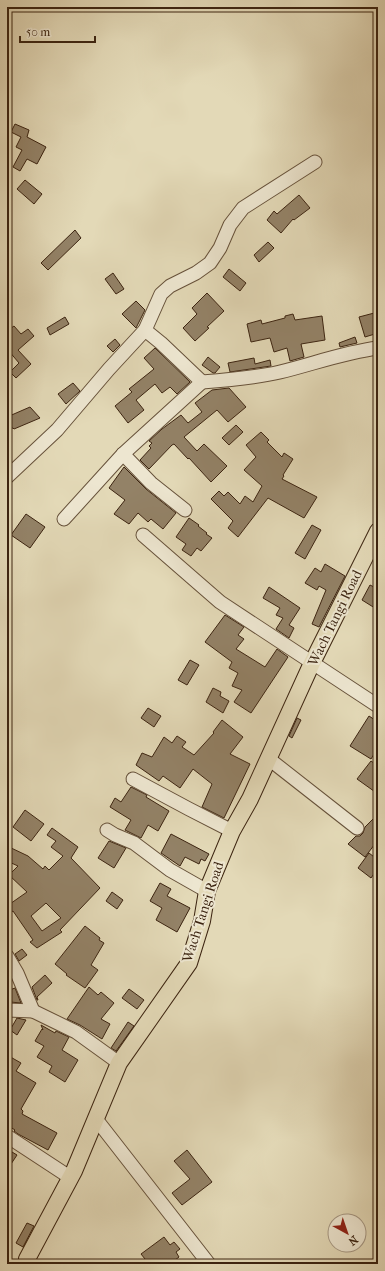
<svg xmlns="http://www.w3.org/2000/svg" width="385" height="1271" font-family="'IM FELL French Canon',serif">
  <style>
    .building { fill: #938267; stroke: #3c2411; fill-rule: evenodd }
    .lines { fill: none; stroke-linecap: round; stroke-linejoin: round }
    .minor-casing { stroke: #66513a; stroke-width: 15 }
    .major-casing { stroke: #3c2411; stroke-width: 18 }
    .minor { stroke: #ede6d0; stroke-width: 13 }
    .major { stroke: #e3d9b7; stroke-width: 16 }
    .labels { text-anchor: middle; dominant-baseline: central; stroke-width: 4; stroke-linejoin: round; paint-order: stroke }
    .street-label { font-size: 14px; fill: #3c2411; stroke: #ede6d0 }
  </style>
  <rect width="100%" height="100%" fill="#e3d9b7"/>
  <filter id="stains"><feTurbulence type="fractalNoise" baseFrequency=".005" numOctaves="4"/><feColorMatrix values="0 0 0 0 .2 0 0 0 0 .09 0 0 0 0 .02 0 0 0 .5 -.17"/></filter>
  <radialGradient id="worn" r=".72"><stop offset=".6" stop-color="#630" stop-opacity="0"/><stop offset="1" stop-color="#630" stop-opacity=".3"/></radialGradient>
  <!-- building -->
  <g class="building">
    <polygon points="15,124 29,130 27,137 46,147 37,164 27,159 20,171 13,167 22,150 16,147 21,137 11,132"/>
    <polygon points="25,180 42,194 34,204 17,189"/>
    <polygon points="299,195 310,208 294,220 293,219 281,233 267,220 274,211 277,214"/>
    <polygon points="75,230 81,238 48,270 41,263"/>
    <polygon points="268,242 274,248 259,262 254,255"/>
    <polygon points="229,269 246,283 240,291 223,277"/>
    <polygon points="113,273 124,289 116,294 105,279"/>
    <polygon points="207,293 224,311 207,327 209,328 195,341 183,328 197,314 192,308"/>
    <polygon points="136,301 145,310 136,328 122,314"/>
    <polygon points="378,312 378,333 365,337 359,317"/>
    <polygon points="293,314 295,320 322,316 325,340 301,344 304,357 290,361 287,348 274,352 270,338 251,342 247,324 261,320 262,324 285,318 285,316"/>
    <polygon points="65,317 69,324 50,335 47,328"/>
    <polygon points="14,326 21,334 28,329 34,336 18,350 31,364 16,378 10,372 19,363 8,350 11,348 7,343 7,331"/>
    <polygon points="355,337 357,343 340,347 339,343"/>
    <polygon points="115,339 120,345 113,352 107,346"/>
    <polygon points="155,348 190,382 177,394 170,387 162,393 155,384 136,400 144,410 128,423 115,406 132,392 129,389 154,369 144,358"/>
    <polygon points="208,357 220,367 215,373 213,373 202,365"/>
    <polygon points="254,358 255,364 270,360 271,366 230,372 228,363"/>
    <polygon points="73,383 80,391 66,404 58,394"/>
    <polygon points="229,388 246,407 228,422 217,410 184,437 197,451 204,444 227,466 211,482 189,458 188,459 174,444 172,445 149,469 140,460 151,448 149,446 152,443 149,441 162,429 181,415 188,423 202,412 195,403 212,390"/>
    <polygon points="30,407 40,418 14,429 13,428 7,429 7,417"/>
    <polygon points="236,425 243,432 229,445 222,438"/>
    <polygon points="261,432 269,440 267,442 282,457 284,453 293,459 283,475 284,476 282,479 317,497 304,518 268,498 238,537 228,528 233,521 211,499 219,491 224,496 228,492 240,504 245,496 253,502 262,486 244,470 256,457 246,445"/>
    <polygon points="124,467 146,489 176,513 163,529 151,519 148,522 138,513 129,524 114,514 125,500 109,488"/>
    <polygon points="26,514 45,527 30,548 11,535"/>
    <polygon points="189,518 199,525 198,526 207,533 206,534 212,538 201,551 197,548 191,556 182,550 186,544 176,537"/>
    <polygon points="312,525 321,530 305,559 295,553"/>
    <polygon points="325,564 345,576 319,627 312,624 326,590 319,586 317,590 305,583 315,568 321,572"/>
    <polygon points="370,585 378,589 378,610 362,600"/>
    <polygon points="269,587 300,608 289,625 294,628 289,638 276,629 283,618 276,615 280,608 263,598"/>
    <polygon points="225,615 244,627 238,635 244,639 236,649 265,667 277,649 288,657 251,713 234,702 242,690 232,686 238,673 229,668 232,662 205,642"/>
    <polygon points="190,660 199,665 187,685 178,680"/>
    <polygon points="213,688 221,692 220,696 229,701 223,713 206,702"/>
    <polygon points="148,708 161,716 154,727 141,718"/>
    <polygon points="369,716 378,722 378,748 371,759 350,746"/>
    <polygon points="297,718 301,720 292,738 289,736"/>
    <polygon points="222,720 243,737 230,754 250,764 224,818 202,807 212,784 193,769 180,788 163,776 159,781 136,765 142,753 152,757 164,737 172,743 177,736 186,742 182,747 194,755 214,733 213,732"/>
    <polygon points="371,761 378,766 378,794 357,779"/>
    <polygon points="131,787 147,795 146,797 169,811 158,831 148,825 141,838 125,830 131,820 110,807 115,798 121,802"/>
    <polygon points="25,810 44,824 31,841 13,827"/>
    <polygon points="378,814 378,840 365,857 348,844 356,836 360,836 363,833 365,827"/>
    <path d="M52 828 78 847 71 858 100 888 60 930 62 932 37 948 30 942 33 940 13 911 7 915V906L27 892 9 875 18 866 7 861V846L28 856 43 869 45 866 49 870 63 856 51 847 56 841 47 835ZM46 903 61 918 42 931 31 916Z"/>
    <polygon points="171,834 209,854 205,861 201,859 199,864 185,857 180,866 161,853"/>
    <polygon points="109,841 126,848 114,868 98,858"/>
    <polygon points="369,853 378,860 378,868 371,878 358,868"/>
    <polygon points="160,883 171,889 167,896 190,908 177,932 156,920 162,908 150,901"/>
    <polygon points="112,892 123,900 117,909 106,901"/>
    <polygon points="85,926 100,938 99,940 104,943 91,965 98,970 85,988 66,975 67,974 55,964"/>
    <polygon points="22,949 27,955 19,961 15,954"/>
    <polygon points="45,975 52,983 37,997 38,1000 37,1000 32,987"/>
    <polygon points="89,987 98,995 101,992 114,1003 101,1019 110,1024 102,1039 80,1025 67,1019"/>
    <polygon points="15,988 21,1003 10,1002 7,991"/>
    <polygon points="129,989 144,1000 137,1009 122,998"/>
    <polygon points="17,1018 26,1020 17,1035 10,1030"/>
    <polygon points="128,1022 134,1026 116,1051 111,1048"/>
    <polygon points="41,1025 55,1033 56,1031 69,1037 62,1050 78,1060 65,1082 49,1072 52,1066 37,1057 44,1046 35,1041 42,1029 43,1030"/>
    <polygon points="7,1055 21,1063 16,1071 36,1083 21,1109 23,1111 22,1114 57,1133 48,1150 18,1134 14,1131 15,1130 7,1125 7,1107 11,1100 7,1098 7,1093 10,1087 7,1086"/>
    <polygon points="7,1149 17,1155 7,1170"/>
    <polygon points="187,1150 212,1182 182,1205 172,1193 190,1179 174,1161"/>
    <polygon points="27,1223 34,1226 23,1247 16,1243"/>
    <polygon points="164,1237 170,1245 174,1242 180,1249 176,1252 179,1257 170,1264 149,1264 141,1254"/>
  </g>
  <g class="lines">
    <defs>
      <g id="minor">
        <polyline points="145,330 161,294 170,286 196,273 210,263 220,248 230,225 243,208 315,162"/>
        <polyline points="123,454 151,483 185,510"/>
        <path d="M7 477 57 430 109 369 145 330 161 343 202 382C228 380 254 378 280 372 313 364 345 352 378 348"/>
        <polyline points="64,519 123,454 202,382"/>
        <polyline points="143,535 220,602 378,706"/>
        <polyline points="269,759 357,828"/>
        <polyline points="133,779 189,809 232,831"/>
        <polyline points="107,830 115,835 134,843 170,870 207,891"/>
        <polyline points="7,956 17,973 33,1011"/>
        <polyline points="7,1010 33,1011 76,1032 119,1063"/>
        <polyline points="96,1119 209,1264"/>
        <polyline points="7,1136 71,1178"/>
      </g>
      <polyline id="major" points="29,1264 27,1259 74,1171 119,1063 189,963 202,921 207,891 232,831 250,799 312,663 378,531"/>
    </defs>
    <!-- minor casing -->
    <use href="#minor" class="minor-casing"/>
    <!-- major casing -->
    <use href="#major" class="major-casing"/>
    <!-- minor -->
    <use href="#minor" class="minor"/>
    <!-- major -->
    <use href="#major" class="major"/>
  </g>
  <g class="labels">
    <!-- street labels -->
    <g class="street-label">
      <text transform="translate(335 618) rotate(-64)">Wach Tangi Road</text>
      <text transform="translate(203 912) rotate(-72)">Wach Tangi Road</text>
    </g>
  </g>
  <!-- margin -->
  <rect width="385" height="1271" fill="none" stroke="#e3d9b7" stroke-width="24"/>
  <rect x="8" y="8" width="369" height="1255" fill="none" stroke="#3c2411" stroke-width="2"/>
  <rect x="12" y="12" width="361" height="1247" fill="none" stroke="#3c2411"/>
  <!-- north arrow -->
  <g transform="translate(347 1233) rotate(140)"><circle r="19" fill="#ede6d0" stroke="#a69884"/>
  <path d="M0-3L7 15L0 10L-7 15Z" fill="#8f2418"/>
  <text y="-6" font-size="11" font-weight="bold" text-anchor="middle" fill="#3c2411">N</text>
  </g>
  <!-- scale -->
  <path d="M20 36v6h75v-6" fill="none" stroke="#3c2411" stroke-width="2"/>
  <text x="26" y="36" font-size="12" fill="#3c2411" stroke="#ede6d0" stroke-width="3" paint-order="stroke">50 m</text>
  <rect width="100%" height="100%" filter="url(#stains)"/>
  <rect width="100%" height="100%" fill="url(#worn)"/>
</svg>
